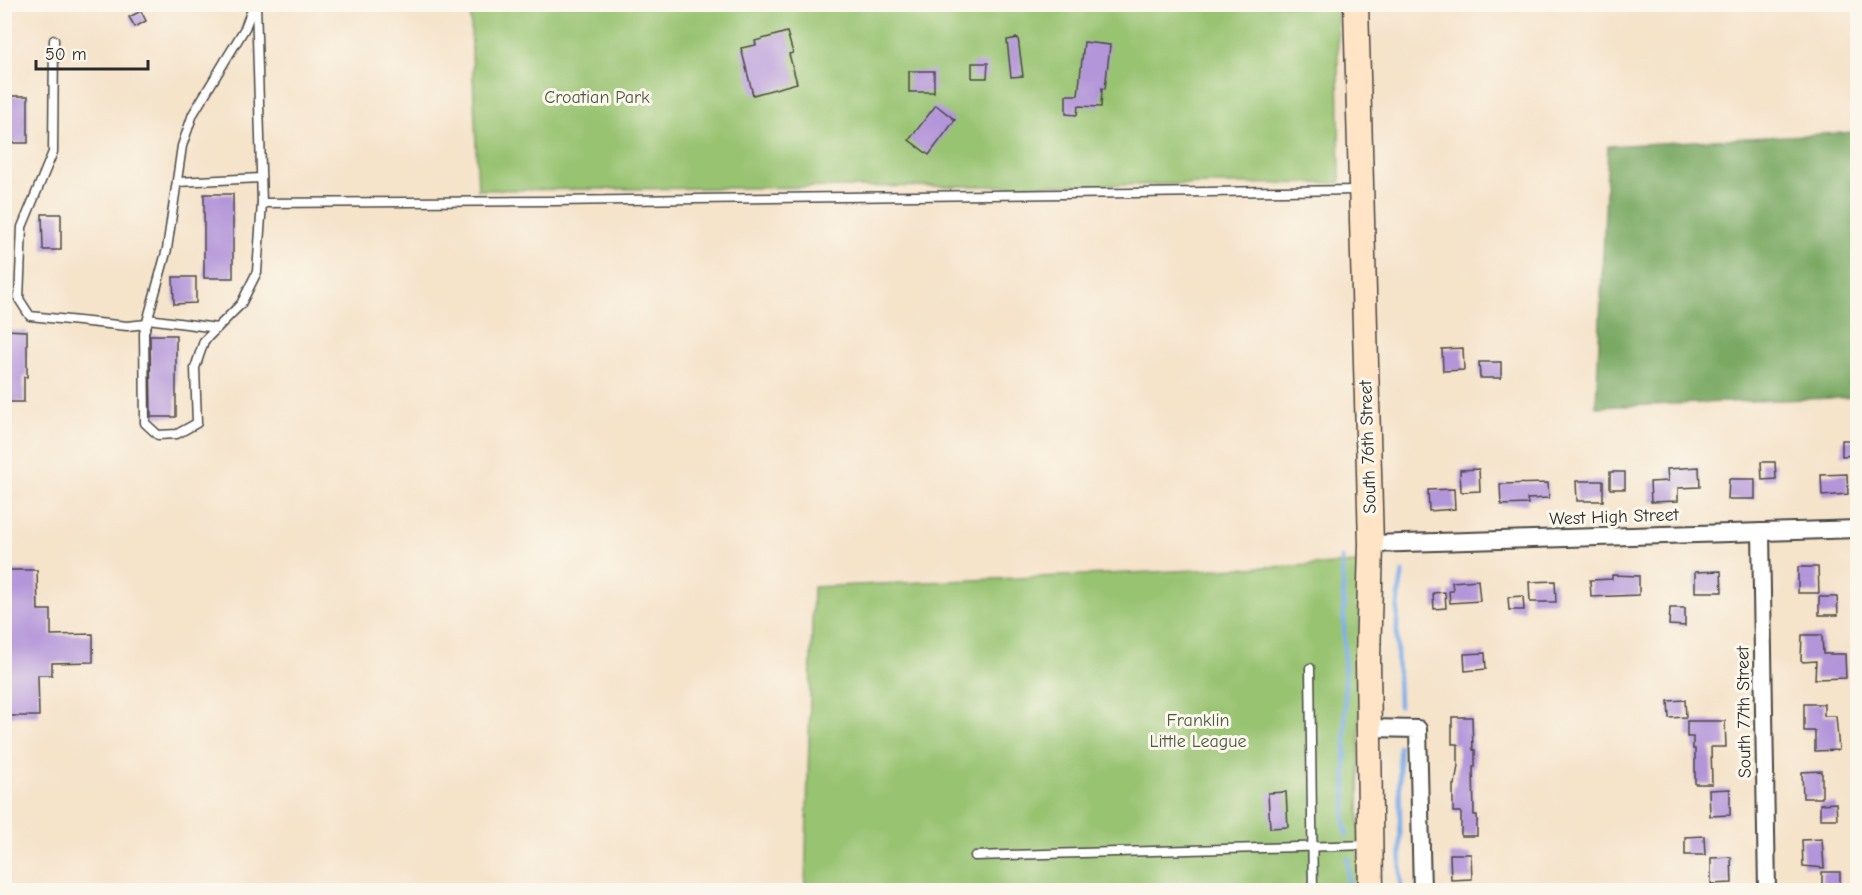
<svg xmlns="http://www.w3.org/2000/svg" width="1862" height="895" font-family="'Comic Neue',sans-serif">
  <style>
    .green { fill: #98c371; stroke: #62774e; stroke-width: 1.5 }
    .forest { fill: #7aa963; stroke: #526a47; stroke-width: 1.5 }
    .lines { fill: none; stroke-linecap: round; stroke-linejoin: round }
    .stream { stroke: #7eaee9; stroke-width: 4.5 }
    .building { fill: #b395d9 }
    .service-casing { stroke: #494743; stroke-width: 11 }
    .minor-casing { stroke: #494743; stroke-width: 20 }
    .secondary-casing { stroke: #494743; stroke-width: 27 }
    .service { stroke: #fff; stroke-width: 8 }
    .minor { stroke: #fff; stroke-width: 16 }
    .secondary { stroke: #ffe4c6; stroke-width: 24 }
    .labels { text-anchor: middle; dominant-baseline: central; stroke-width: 6; stroke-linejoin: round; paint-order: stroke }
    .park-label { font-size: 18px; fill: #4c5940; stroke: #fbf7ec }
    .street-label { font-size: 18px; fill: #2b2b2b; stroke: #fbf7ec }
  </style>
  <rect width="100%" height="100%" fill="#fbf7ec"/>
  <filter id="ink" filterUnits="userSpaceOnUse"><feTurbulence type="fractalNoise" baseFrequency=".0167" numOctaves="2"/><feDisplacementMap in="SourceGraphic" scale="12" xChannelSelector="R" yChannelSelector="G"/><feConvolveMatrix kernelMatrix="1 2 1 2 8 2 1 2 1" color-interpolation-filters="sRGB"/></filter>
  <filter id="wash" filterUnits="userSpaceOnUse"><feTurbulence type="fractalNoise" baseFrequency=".008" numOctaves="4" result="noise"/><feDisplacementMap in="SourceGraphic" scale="24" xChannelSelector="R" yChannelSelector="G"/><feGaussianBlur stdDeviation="1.35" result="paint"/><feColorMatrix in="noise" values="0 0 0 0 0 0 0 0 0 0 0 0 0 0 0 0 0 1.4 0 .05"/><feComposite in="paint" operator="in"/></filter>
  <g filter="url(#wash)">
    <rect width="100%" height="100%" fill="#f5e3ca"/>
    <!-- green -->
    <g class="green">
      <polygon points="470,5 1337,5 1340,183 478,190"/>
      <polygon points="1360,563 1359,890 805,890 813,587"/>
    </g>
    <!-- forest -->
    <polygon class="forest" points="1857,132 1857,397 1596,407 1608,146"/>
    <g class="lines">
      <!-- stream -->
      <g class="stream">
        <polyline points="1342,558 1344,614 1346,801 1344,819 1347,835"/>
        <path d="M1399 706C1398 661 1393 615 1403 572"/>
        <polyline points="1399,746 1401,890"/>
        <polyline points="1348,858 1348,890"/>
      </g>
    </g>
    <g id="blocks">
      <!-- building -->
      <g class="building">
        <polygon points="141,11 146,21 135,27 129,17"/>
        <polygon points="787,32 793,53 789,54 797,83 753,95 741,48 756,45 755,41"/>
        <polygon points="1018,38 1023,76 1011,77 1007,40"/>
        <polygon points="1084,42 1110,45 1105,89 1102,88 1101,107 1078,106 1077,115 1066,114 1066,95 1078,95"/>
        <polygon points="972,63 988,63 987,78 972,78"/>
        <rect x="909" y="71" width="25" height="21"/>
        <rect x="4" y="96" width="24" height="47"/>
        <polygon points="936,105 955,120 929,155 909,140"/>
        <rect x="204" y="194" width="29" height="84"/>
        <polygon points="42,214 61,214 61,250 43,250"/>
        <polygon points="173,277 196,277 196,303 174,304"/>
        <polygon points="4,330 27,331 27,377 24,377 24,402 4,402"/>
        <polygon points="150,335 176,335 176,417 151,417"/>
        <polygon points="1463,348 1464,370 1443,371 1442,349"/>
        <polygon points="1479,362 1501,362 1501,378 1480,378"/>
        <polygon points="1842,440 1857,440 1857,455 1842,456"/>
        <polygon points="1761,462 1775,462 1776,479 1762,480"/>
        <polygon points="1699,467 1700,487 1678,488 1678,501 1651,502 1650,482 1668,481 1667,469"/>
        <polygon points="1479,469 1480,491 1461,492 1460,470"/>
        <rect x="1610" y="472" width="15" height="17"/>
        <polygon points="1847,474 1848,494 1822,496 1821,475"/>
        <polygon points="1729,479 1755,479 1755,499 1728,499"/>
        <polygon points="1576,481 1603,481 1603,501 1577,501"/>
        <polygon points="1548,483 1549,498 1527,499 1528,504 1501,505 1500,484"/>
        <polygon points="1454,489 1455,509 1429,511 1428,490"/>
        <polygon points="1798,567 1818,567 1819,593 1798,593"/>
        <polygon points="4,570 37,570 38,610 51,610 51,635 93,634 93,662 52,663 52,675 38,675 39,716 4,716"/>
        <polygon points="1721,571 1722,592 1695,592 1695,572"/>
        <polygon points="1612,575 1639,576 1639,595 1591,597 1590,580 1612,579"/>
        <polygon points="1478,580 1480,601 1450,603 1449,591 1453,591 1452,582"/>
        <polygon points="1555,581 1556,602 1530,602 1529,582"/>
        <polygon points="1445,592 1446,608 1434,609 1433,593"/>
        <polygon points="1523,596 1524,610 1509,610 1508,597"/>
        <polygon points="1819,597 1837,597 1838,615 1819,615"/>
        <polygon points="1670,608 1685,608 1685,626 1669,625"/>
        <polygon points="1802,635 1822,635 1823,654 1845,654 1846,678 1815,679 1816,661 1803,662 1801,660"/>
        <polygon points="1485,653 1486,669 1465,671 1464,654"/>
        <polygon points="1685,700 1686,717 1669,718 1668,701"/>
        <polygon points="1804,704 1824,704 1824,716 1836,716 1839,750 1815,751 1815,731 1804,731"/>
        <polygon points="1452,717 1472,717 1473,750 1475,750 1475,767 1473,767 1474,815 1477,815 1477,836 1461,836 1461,812 1453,812 1453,785 1455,785 1458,765 1458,744 1452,744"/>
        <polygon points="1687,721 1725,721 1726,747 1711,747 1712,784 1695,784 1695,749 1693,749 1693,737 1687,737"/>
        <polygon points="1822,771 1822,798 1803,798 1802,772"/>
        <polygon points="1730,789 1730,815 1710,816 1709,790"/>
        <polygon points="1286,792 1288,827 1270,828 1268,793"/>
        <polygon points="1836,803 1837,819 1820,819 1820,804"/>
        <polygon points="1704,836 1705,855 1685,855 1685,837"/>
        <polygon points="1822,839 1824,868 1803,866 1802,840"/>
        <polygon points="1450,854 1471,854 1472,879 1451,880"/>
        <polygon points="1731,857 1732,883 1711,884 1711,858"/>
        <rect x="1822" y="872" width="18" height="16"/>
      </g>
    </g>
  </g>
  <g filter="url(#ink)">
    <use href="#blocks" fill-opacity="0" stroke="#494743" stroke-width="1.5"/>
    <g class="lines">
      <defs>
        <g id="service">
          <polyline points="254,4 245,28 193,114 182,146 167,249 144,333 145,423 158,435 177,434 197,423 195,368 204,341 241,304 257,272 262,203"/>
          <polyline points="256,4 262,203 553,201 1358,190"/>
          <polyline points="54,40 53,152 22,227 19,299 30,316 127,326 147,324"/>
          <polyline points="177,182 261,178"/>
          <polyline points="148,319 217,328"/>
          <polyline points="1310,668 1313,890"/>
          <polyline points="975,856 1370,845"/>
        </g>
        <g id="minor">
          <polyline points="1761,532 1767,890"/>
          <polyline points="1371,544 1858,529"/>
          <polyline points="1369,728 1418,729 1422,890"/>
        </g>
        <polyline id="secondary" points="1356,4 1371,544 1368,660 1371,890"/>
      </defs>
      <!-- service casing -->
      <use href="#service" class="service-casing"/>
      <!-- minor casing -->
      <use href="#minor" class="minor-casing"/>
      <!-- secondary casing -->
      <use href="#secondary" class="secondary-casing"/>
      <!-- service -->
      <use href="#service" class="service"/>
      <!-- minor -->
      <use href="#minor" class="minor"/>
      <!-- secondary -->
      <use href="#secondary" class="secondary"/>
    </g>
  </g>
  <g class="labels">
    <!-- park labels -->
    <g class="park-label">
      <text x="597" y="97">Croatian Park</text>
      <text x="1198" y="720">Franklin<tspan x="1198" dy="21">Little League</tspan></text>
    </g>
    <!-- street labels -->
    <g class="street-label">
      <text transform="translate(1368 447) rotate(-92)">South 76th Street</text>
      <text transform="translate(1614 517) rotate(-2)">West High Street</text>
      <text transform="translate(1744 712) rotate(-91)">South 77th Street</text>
    </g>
  </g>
  <!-- margin -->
  <rect width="1862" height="895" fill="none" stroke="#fbf7ec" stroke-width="24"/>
  <!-- scale -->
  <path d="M36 60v9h112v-9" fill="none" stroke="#2b2b2b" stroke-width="3"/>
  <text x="45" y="60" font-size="18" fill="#2b2b2b" stroke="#fbf7ec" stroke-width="4.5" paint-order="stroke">50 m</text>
</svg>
